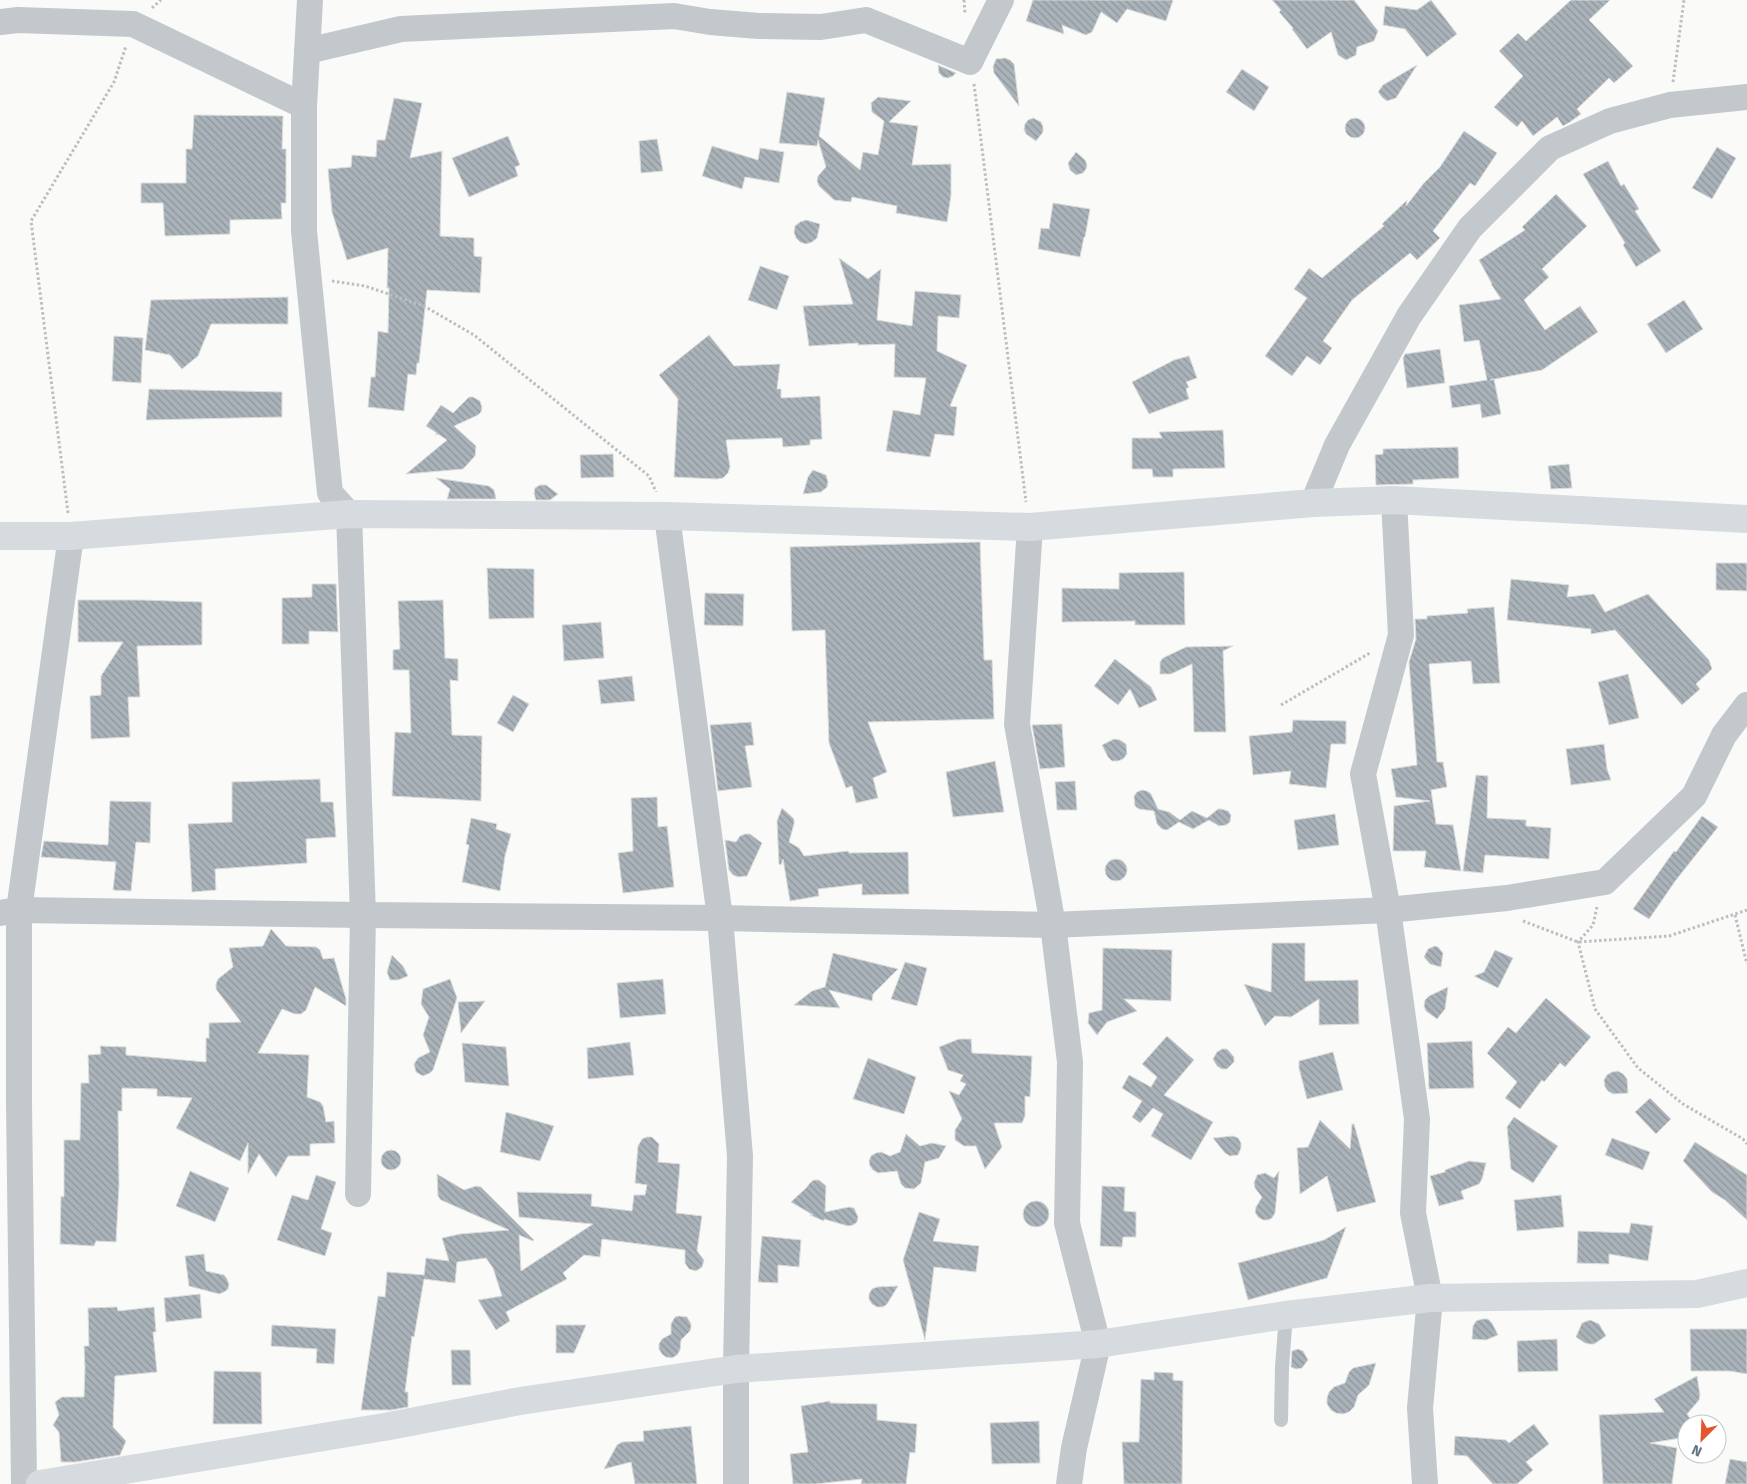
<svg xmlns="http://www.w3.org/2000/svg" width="1747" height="1484" font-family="'Fira Sans',sans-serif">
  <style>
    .building { fill: url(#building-back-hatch); stroke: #dcdcda }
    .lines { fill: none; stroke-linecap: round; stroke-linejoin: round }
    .path { stroke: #bbbfc2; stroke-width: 3; stroke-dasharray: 2.5 2.5; stroke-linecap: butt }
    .service { stroke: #c3c8cc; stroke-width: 14 }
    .minor { stroke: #c3c8cc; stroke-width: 26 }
    .secondary { stroke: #d6dbdf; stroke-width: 28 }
  </style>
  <defs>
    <pattern id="building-back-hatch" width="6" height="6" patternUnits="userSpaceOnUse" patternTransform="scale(1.25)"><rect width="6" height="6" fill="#aab3b9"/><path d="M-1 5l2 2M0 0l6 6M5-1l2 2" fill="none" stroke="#8e969c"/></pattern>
  </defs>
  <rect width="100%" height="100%" fill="#fafaf8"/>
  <!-- building -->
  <g class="building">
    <polygon points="1033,0 1173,0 1166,21 1127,9 1117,23 1101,12 1092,32 1086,35 1062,25 1064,34 1026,21"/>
    <polygon points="1272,0 1354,0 1378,31 1374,41 1357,47 1356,55 1346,60 1338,55 1331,32 1307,49 1292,29 1293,28 1279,12 1281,10"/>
    <polygon points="1431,0 1457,34 1427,57 1405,29 1383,25 1385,6 1417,10"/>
    <polygon points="1571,0 1610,0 1589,20 1633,66 1614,83 1609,78 1577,109 1581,114 1570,122 1563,126 1557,117 1533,136 1522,121 1517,127 1494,107 1523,76 1499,51 1518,33 1526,41"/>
    <polygon points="1005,58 1010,60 1014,64 1019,106 994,73 993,67 996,59"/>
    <polygon points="938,65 956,73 953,76 948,78 943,77 939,73"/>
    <polygon points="1417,65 1396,98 1387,101 1383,98 1378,92 1383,85"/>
    <polygon points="1242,69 1269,87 1254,111 1226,92"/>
    <polygon points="787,92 825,98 819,136 860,170 863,152 878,155 884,121 872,112 871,103 878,97 911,101 889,122 918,126 912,165 951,164 951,195 947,222 896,213 897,206 852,197 851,202 834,200 819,186 817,181 818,176 826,167 818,140 817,146 779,143"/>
    <polygon points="394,98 422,103 410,158 442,151 440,236 474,238 474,256 482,257 480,293 427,290 419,363 417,363 416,375 408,374 404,411 368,407 371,377 375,377 378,331 388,333 389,288 387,288 388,248 347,260 332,212 328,169 351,167 352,155 376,157 377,140 385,140"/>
    <polygon points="194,115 283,116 282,149 286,149 286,203 281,203 282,219 230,220 230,234 165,236 163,203 141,203 141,183 186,183 186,149 192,149"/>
    <polygon points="1033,118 1041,122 1043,127 1043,132 1036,141 1026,134 1024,129 1025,124 1028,120"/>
    <circle cx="1355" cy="128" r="10"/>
    <polygon points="1464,131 1497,153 1475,186 1470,183 1433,231 1440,238 1417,260 1410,253 1352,300 1323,341 1332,348 1320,365 1307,356 1292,376 1265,356 1307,298 1294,289 1309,268 1322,278 1384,226 1382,224 1407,200 1406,206 1424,183 1440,167"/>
    <polygon points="508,136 520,165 515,167 518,176 469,197 452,158"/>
    <polygon points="657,139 663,171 641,173 639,141"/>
    <polygon points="712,146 758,160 760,148 784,152 779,183 745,177 742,189 702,176"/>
    <polygon points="1717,147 1736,158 1712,199 1692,188"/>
    <polygon points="1076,152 1085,160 1087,165 1086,169 1083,173 1076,175 1070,170 1068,163"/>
    <polygon points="1608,161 1621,186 1624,184 1639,209 1635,211 1661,251 1636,267 1623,245 1625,243 1583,174"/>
    <polygon points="1556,194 1587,226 1542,269 1549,277 1524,300 1545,330 1580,306 1598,332 1542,370 1490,380 1494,379 1501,414 1482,418 1480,404 1452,408 1449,386 1487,380 1479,340 1464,342 1459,305 1501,299 1491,284 1492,284 1479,260 1525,230 1522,227"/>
    <polygon points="1053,203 1090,209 1085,237 1084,237 1080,257 1038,249 1041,228 1049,229"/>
    <polygon points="806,220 820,224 817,238 812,242 806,244 800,242 796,238 794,232 795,226 800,222"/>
    <polygon points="839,258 868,279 881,269 877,320 912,326 915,291 961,295 959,318 938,316 937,351 967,365 950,406 957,407 954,436 935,434 930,457 886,451 893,410 920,415 926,378 894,377 895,344 858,345 858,343 809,346 803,306 853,304"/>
    <polygon points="760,266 789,276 777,310 748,300"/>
    <polygon points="288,297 288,324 211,324 198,356 182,369 170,355 145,350 151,300"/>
    <polygon points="1684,300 1703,329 1666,353 1647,324"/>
    <polygon points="709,335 734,366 780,364 777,389 781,389 781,398 820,396 822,439 810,440 810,445 783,447 782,438 726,440 730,467 728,473 723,478 717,479 674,477 678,399 659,375"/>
    <polygon points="114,336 143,338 141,383 112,381"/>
    <polygon points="1440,349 1445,383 1407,388 1403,358 1405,354"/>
    <polygon points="1189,356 1197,378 1186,382 1189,387 1186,389 1189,399 1149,414 1132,382 1174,360"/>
    <polygon points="149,389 282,392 282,417 146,420"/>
    <polygon points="469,397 473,397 480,401 482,408 481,412 478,415 454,426 476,446 475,456 463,469 406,474 447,440 438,434 435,435 437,433 426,426 441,405 453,413"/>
    <polygon points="1223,430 1225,468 1173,469 1173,477 1153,477 1152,469 1132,469 1132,438 1162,438 1159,432"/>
    <polygon points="1458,447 1459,478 1413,480 1413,484 1376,485 1375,455 1383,454 1383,449"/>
    <polygon points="613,454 614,477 581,478 580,455"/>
    <polygon points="1569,464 1572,488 1551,489 1548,466"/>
    <polygon points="813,470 826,475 828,482 827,487 821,492 803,494 808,477"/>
    <polygon points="436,478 489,486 494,490 496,499 447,499 450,489"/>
    <polygon points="540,485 546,485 558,494 550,500 536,500 534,494 535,488"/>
    <polygon points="980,542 984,660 992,660 994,719 868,722 887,772 873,778 878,798 856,803 852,786 846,788 829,743 825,630 792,631 790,547"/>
    <polygon points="1716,563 1747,563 1747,591 1716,590"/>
    <polygon points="487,568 534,569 534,618 489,619"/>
    <polygon points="1184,572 1185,625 1135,625 1135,621 1062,622 1062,588 1119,589 1119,573"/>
    <polygon points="1511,579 1569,585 1567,597 1594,594 1605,612 1648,594 1709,660 1712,669 1696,684 1700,689 1682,705 1615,630 1591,634 1591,629 1507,620"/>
    <polygon points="312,584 336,584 338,632 309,631 309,644 282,644 282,598 312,597"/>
    <polygon points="705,593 744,594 743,626 704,625"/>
    <polygon points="78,600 141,600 202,602 202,645 137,646 140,697 128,697 130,737 91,739 90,696 101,695 101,676 123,642 78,642"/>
    <polygon points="443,600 445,658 458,659 458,681 450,680 452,735 482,736 481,801 392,796 395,732 411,733 409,670 393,670 393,650 400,649 398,601"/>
    <polygon points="1494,607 1500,683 1473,684 1471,661 1429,664 1437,762 1443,762 1447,787 1431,790 1436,824 1453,825 1461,871 1424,867 1426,851 1393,851 1394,806 1430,801 1396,797 1391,769 1417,765 1409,662 1416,639 1415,619 1427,619 1427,616 1468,613 1467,609"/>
    <polygon points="601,622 604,658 564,661 562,625"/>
    <polygon points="1233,646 1223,651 1226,732 1194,732 1192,664 1171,674 1160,674 1160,662 1163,658 1186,647"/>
    <polygon points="1115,659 1151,687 1157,700 1139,708 1130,689 1118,705 1094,686"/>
    <polygon points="1628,674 1639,718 1609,725 1598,682"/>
    <polygon points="632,676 635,701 601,704 598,680"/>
    <polygon points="513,695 529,704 513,732 497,723"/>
    <polygon points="1293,720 1346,721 1346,744 1331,744 1326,788 1289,784 1291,771 1253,775 1249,736 1292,732"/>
    <polygon points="751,722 754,745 745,746 752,787 718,791 710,725"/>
    <polygon points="1062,724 1065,767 1040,769 1032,725"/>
    <polygon points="1114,739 1120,740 1126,744 1127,754 1123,759 1118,761 1112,761 1108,757 1102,745"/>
    <polygon points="1604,744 1607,769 1611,780 1571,785 1566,749"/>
    <polygon points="995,761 1004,812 953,817 946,772"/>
    <polygon points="1476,775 1488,776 1487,818 1526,820 1526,826 1551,828 1549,859 1485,855 1483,873 1463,871"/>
    <polygon points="320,779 321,802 333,802 336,837 306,839 307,863 215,869 216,890 192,892 188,824 232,822 232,782"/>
    <polygon points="1075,781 1077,810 1057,810 1055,782"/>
    <polygon points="1142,790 1147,791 1151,794 1158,809 1169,812 1180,820 1192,811 1207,818 1218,809 1221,809 1228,811 1231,815 1230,822 1226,825 1219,826 1209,820 1193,829 1179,822 1167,830 1162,829 1157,824 1154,811 1139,809 1135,806 1134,796 1137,792"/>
    <polygon points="657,797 658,827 667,826 674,887 623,893 618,853 633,851 631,798"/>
    <polygon points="110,801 151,802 150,843 136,842 131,891 113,890 116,862 41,857 44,841 108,845"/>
    <polygon points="782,808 794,819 794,824 789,842 799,848 804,856 848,851 849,853 908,852 909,894 862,895 862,884 818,889 819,896 790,901 783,859 781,865 779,864 777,821"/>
    <polygon points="1335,814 1339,845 1298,850 1294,820"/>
    <polygon points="1702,816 1718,827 1676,880 1649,919 1633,909 1674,851 1676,852"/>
    <polygon points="471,818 497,824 496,829 511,834 505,856 500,891 462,882 469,845 466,844"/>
    <polygon points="745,834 750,834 762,843 747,876 738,877 733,875 729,870 725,840 736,842 740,836"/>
    <circle cx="1116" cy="870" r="11"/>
    <polygon points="271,929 286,946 316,947 320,950 323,959 334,958 346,999 346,1006 315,987 306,1010 301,1014 295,1014 282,1009 258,1053 309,1055 307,1097 320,1102 323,1106 326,1122 334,1121 335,1143 310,1144 310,1156 288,1156 276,1177 259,1154 248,1174 248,1143 240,1161 176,1128 192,1098 157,1096 157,1089 122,1088 122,1111 118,1111 119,1185 116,1242 96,1241 94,1246 60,1244 61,1196 64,1197 64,1140 80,1140 81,1083 89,1083 88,1055 101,1054 100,1046 126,1047 126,1055 206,1062 206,1038 209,1038 209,1023 241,1022 216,989 216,984 218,979 233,967 229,948 263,946"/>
    <polygon points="1272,943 1305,943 1305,981 1358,980 1359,1024 1319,1025 1319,999 1291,1017 1275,1016 1265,1026 1244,984 1271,992"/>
    <polygon points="1435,946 1438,947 1443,953 1441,967 1430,964 1424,957 1428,949"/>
    <polygon points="1103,948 1172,950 1171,1001 1124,999 1137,1011 1107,1022 1097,1035 1088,1023 1089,1013 1102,1010"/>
    <polygon points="1495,950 1513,958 1498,988 1474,976 1484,972"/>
    <polygon points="833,953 898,969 873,994 872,1001 829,990 840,1008 794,1005 812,991 825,987"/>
    <polygon points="392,955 403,966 408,976 398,980 390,980 387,972"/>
    <polygon points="905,962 927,968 917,1006 891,999"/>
    <polygon points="450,979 457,998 433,1070 430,1073 423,1076 416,1072 414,1064 418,1058 430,1052 423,1035 429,1017 421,1004 423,989"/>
    <polygon points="663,979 666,1014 620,1018 617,983"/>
    <polygon points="1448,987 1445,1009 1437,1019 1426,1011 1424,1006 1425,1000 1429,996"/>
    <polygon points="1546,998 1591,1037 1565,1067 1560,1063 1544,1082 1542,1080 1520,1109 1505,1098 1517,1082 1487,1053 1508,1027 1516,1033"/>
    <polygon points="485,1001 461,1033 458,1002"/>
    <polygon points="1167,1036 1194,1060 1164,1095 1213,1122 1191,1160 1151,1136 1163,1114 1153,1108 1140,1123 1132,1117 1142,1101 1122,1088 1129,1075 1151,1087 1157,1077 1142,1064"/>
    <polygon points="959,1039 971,1039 972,1053 1032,1056 1030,1097 1025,1096 1025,1116 1022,1123 994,1123 1002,1147 985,1169 976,1146 964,1146 955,1140 955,1130 962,1119 949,1091 959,1095 966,1084 960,1081 963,1075 948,1070 939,1047"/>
    <polygon points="1472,1041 1474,1088 1429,1089 1427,1043"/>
    <polygon points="630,1042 634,1075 588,1079 587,1048"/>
    <polygon points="462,1043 506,1047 509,1086 465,1082"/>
    <polygon points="1222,1049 1227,1049 1234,1057 1234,1062 1227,1069 1222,1069 1217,1066 1213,1059 1217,1052"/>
    <polygon points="1333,1052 1343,1090 1307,1099 1299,1068 1299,1061"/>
    <polygon points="868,1058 916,1077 904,1114 853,1099"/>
    <polygon points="1618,1071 1623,1074 1627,1079 1628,1093 1613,1094 1608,1091 1605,1087 1604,1080 1607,1075 1612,1072"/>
    <polygon points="1650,1098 1671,1119 1656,1134 1635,1112"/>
    <polygon points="506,1112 554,1126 540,1161 500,1152"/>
    <polygon points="1514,1117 1558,1146 1533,1183 1511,1169 1507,1127"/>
    <polygon points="1320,1120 1350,1149 1352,1124 1354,1124 1376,1202 1337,1212 1327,1176 1300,1194 1297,1148 1308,1147"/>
    <polygon points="906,1134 920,1146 932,1143 946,1146 939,1158 925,1162 921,1183 914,1189 905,1188 901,1184 897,1171 878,1173 873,1170 870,1166 869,1161 871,1156 876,1153 881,1152 890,1156 900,1152"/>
    <polygon points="1233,1136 1238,1138 1241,1143 1241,1148 1238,1155 1230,1156 1225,1153 1213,1138"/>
    <polygon points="647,1137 652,1137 659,1144 658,1162 680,1164 676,1213 702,1216 697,1251 704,1260 702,1267 696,1271 689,1269 685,1263 685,1250 602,1239 600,1257 584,1255 563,1273 567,1279 506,1312 510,1321 496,1330 478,1300 502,1296 493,1268 486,1258 457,1262 455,1283 424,1279 414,1337 412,1336 405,1392 408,1392 408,1407 391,1410 361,1410 378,1296 385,1297 387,1272 424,1275 426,1258 449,1261 442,1238 460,1234 509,1230 441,1200 438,1196 437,1174 464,1190 476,1186 481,1187 534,1240 533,1241 519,1235 521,1271 593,1224 519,1217 517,1192 592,1194 591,1206 632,1211 634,1195 645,1195 647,1185 635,1183 638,1146 642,1139"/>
    <polygon points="1612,1138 1650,1152 1643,1170 1605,1155"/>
    <polygon points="1695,1142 1747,1175 1747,1220 1725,1200 1712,1192 1683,1161"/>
    <circle cx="391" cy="1160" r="10"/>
    <polygon points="1469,1161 1486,1163 1482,1179 1479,1184 1461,1191 1464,1199 1439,1206 1430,1176 1445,1172 1445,1170"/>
    <polygon points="190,1171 229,1188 215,1222 176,1206"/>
    <polygon points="1279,1171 1275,1213 1272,1218 1268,1220 1263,1220 1258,1217 1255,1212 1256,1207 1262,1197 1255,1188 1254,1183 1257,1175 1265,1173 1274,1178"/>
    <polygon points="316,1175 336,1182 321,1229 332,1233 325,1256 277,1240 292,1195 308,1200"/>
    <polygon points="814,1180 819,1180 826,1186 825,1212 849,1207 854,1208 858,1217 857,1222 853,1225 848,1226 824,1219 824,1221 810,1215 813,1215 791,1202 806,1188 811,1182"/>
    <polygon points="1102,1186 1125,1187 1124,1211 1136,1212 1136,1237 1123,1237 1122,1247 1100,1246"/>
    <polygon points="1561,1195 1564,1227 1517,1231 1514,1200"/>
    <circle cx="1036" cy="1214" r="13"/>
    <polygon points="919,1212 940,1219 933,1241 979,1246 976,1272 934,1267 925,1340 903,1260"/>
    <polygon points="1631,1223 1653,1226 1648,1261 1609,1254 1609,1264 1577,1263 1578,1231 1629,1233"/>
    <polygon points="1346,1227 1327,1278 1248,1300 1238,1263 1324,1240"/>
    <polygon points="762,1236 801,1240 799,1267 778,1265 778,1283 758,1282"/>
    <polygon points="204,1254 206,1271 224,1275 227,1279 229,1284 228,1289 224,1292 219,1294 189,1286 185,1256"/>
    <polygon points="898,1286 887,1304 883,1307 877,1307 872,1304 869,1299 869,1294 872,1289 877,1287"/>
    <polygon points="200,1294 202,1318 166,1322 164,1298"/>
    <polygon points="117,1307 118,1311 154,1307 156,1332 153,1332 157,1372 115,1376 113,1427 126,1441 120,1455 75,1462 61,1462 59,1432 53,1425 59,1415 55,1402 62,1397 84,1397 85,1368 84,1346 89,1346 88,1308"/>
    <polygon points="679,1316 687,1317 691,1324 691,1327 690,1331 681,1340 680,1350 677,1355 672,1358 666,1357 662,1354 659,1349 659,1344 662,1339 671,1334 671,1324 675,1317"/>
    <polygon points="1482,1319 1488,1319 1492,1323 1498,1335 1486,1340 1472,1339 1473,1326 1476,1321"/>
    <polygon points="1590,1320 1599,1324 1606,1336 1594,1344 1589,1344 1585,1343 1576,1337 1582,1323"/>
    <polygon points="272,1325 336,1329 334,1364 316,1363 317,1349 271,1346"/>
    <polygon points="556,1325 586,1325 574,1353 556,1353"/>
    <polygon points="1690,1329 1747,1329 1747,1374 1730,1371 1691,1371"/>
    <polygon points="1557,1339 1558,1371 1518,1372 1517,1341"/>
    <polygon points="1298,1349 1303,1351 1308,1360 1302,1368 1296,1369 1291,1367 1292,1351"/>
    <polygon points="451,1350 470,1350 471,1385 452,1385"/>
    <polygon points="1376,1363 1369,1385 1358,1395 1354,1407 1349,1412 1343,1414 1336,1413 1331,1410 1327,1404 1327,1398 1329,1392 1334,1387 1345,1383 1349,1372 1353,1368"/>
    <polygon points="214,1371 261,1372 262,1424 213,1424"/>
    <polygon points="1154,1372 1173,1373 1173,1380 1183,1381 1182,1484 1124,1484 1122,1442 1139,1442 1141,1379 1154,1380"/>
    <polygon points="1697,1376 1700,1395 1699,1400 1687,1414 1694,1424 1687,1424 1687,1437 1650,1443 1677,1448 1672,1484 1603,1484 1599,1415 1664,1412 1654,1399"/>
    <polygon points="830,1401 830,1403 877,1404 877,1420 917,1424 915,1453 910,1452 906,1484 861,1484 862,1479 815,1484 793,1484 790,1454 808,1452 801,1406"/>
    <polygon points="1039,1421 1040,1463 992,1464 990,1423"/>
    <polygon points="1534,1424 1549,1444 1526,1462 1533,1470 1517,1484 1493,1484 1467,1456 1454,1455 1455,1436 1506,1440 1509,1443"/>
    <polygon points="691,1426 697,1484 635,1484 631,1462 604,1469 617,1445 622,1442 644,1441 643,1431"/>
    <polygon points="1730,1459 1747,1462 1747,1484 1725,1484"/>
  </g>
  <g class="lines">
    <!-- path -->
    <g class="path">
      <polyline points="964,0 965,14"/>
      <polyline points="152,8 161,0"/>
      <polyline points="1673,82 1684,0"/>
      <polyline points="974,84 1026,502"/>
      <polyline points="332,281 365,286 424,306 474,335 649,476 656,492"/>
      <polyline points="68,513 31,221 114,82 126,46"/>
      <polyline points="1281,705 1370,653"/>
      <polyline points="1597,907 1593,925 1578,942 1595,1009 1638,1068 1683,1104 1743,1139 1747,1144"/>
      <polyline points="1735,915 1747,964"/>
      <polyline points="1523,921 1578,942 1669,936 1747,910"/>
    </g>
    <!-- service -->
    <polyline class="service" points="1281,1420 1282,1367 1286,1315"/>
    <!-- minor -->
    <g class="minor">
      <polyline points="310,0 304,106 304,231 330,493 349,514 363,915 358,1194"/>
      <polyline points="0,22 18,20 133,24 304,106"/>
      <polyline points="307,51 401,29 674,16 710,22 759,26 821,27 866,20 970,62"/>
      <polyline points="971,60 1001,0"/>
      <polyline points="1394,500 1401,635 1363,774 1388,910 1417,1119 1413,1213 1430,1298 1420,1408 1425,1484"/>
      <polyline points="1313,503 1337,445 1409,316 1470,228 1550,148 1610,121 1670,105 1747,97"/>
      <polyline points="667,516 720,918 740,1156 736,1369 736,1484"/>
      <polyline points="1030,527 1017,724 1053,925 1070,1062 1067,1223 1098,1344 1074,1448 1069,1484"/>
      <polyline points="0,913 19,910 363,915 720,918 1053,925 1388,910 1507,898 1605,882 1694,796 1724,735 1747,705"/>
      <polyline points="24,1484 19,1104 19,910 71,536"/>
    </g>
    <!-- secondary -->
    <g class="secondary">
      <polyline points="0,536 71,536 349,514 667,516 1030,527 1313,503 1394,500 1747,519"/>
      <polyline points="40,1484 384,1427 520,1401 736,1369 1098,1344 1286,1315 1430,1298 1697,1294 1747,1283"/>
    </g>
  </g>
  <!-- north arrow -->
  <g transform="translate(1702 1439) rotate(204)"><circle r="24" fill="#ffffff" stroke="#c1c8cd"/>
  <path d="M0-4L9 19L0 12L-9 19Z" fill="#e4572e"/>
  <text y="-8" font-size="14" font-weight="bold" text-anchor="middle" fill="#657683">N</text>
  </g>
</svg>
